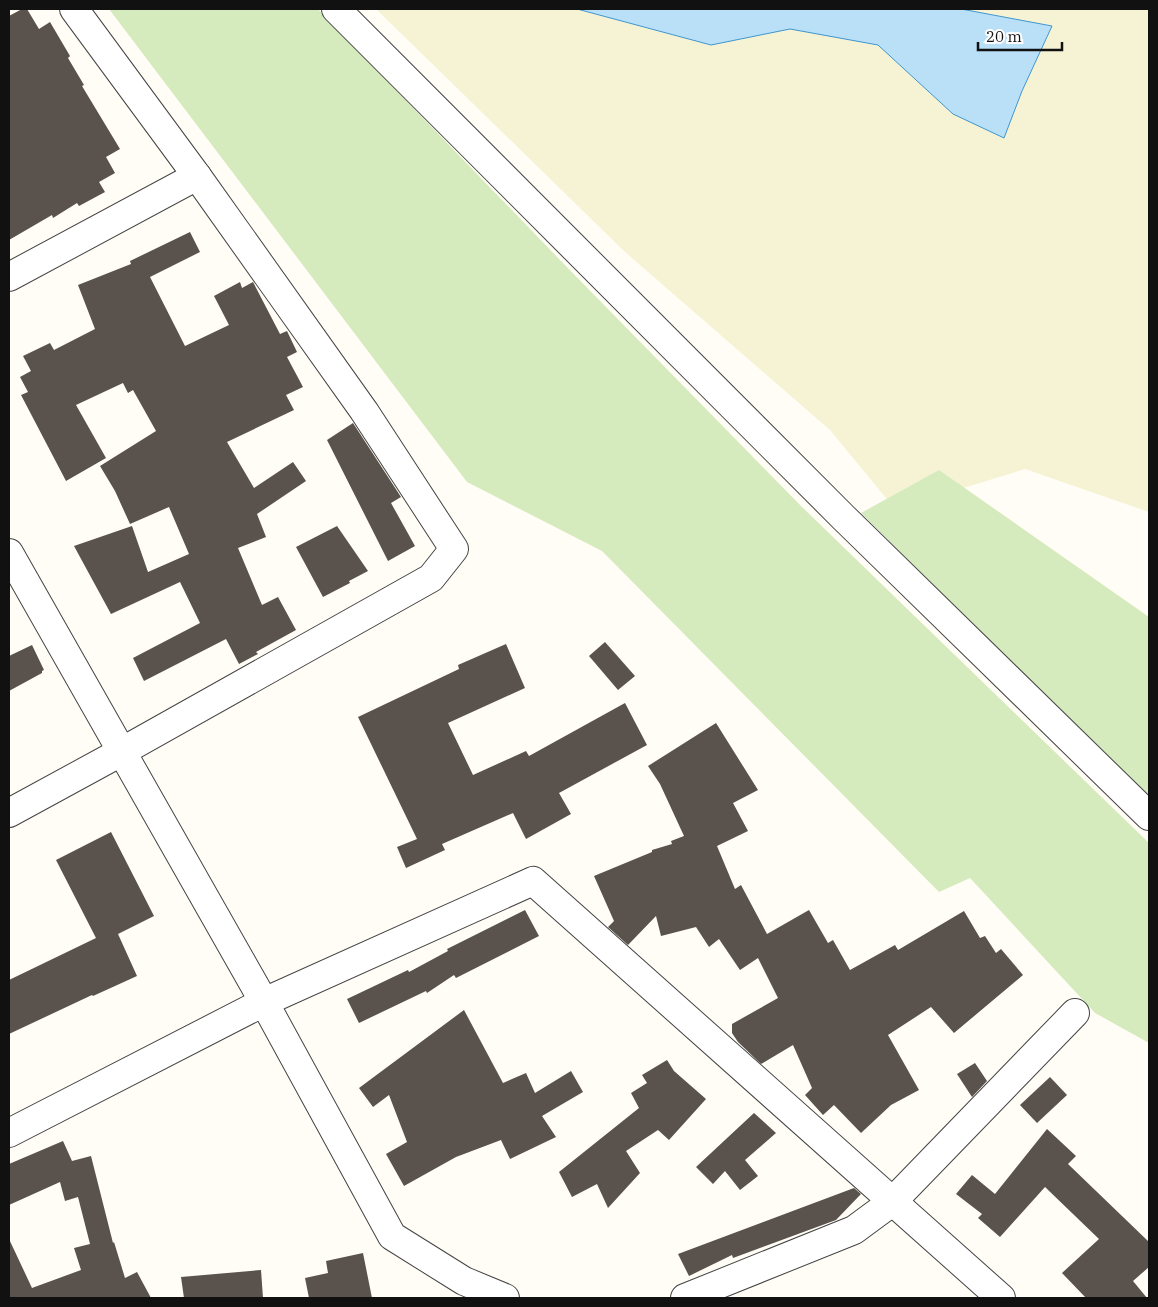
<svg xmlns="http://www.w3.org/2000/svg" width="1158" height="1307" font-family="'IBM Plex Serif',serif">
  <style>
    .farmland { fill: #f6f3d4 }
    .green { fill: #d5ebbd }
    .water { fill: #b9e0f7; stroke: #3f96cf }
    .building { fill: #5a524d }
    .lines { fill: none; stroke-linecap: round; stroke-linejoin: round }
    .street-casing { stroke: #444; stroke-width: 30 }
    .street { stroke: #fff; stroke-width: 28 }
  </style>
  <rect width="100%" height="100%" fill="#fffdf5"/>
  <!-- farmland -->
  <polygon class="farmland" points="376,9 1149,9 1149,512 1025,469 895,509 830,430 625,252"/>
  <!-- green -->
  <g class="green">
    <polygon points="109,9 318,9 559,259 801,506 1149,843 1149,1043 1095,1013 970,878 939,892 602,551 467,482"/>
    <polygon points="939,470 1149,617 1149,799 861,513"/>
  </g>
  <!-- water -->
  <polygon class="water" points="577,9 961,9 1052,26 1022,91 1004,138 953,114 878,45 790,29 711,45"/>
  <!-- building -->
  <g class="building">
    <polygon points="22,9 27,9 39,29 50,22 70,56 68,58 84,85 82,86 120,149 106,157 115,173 99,182 105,192 79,206 77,203 53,218 52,215 9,240 9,16"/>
    <polygon points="190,232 200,252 150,277 185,346 229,325 214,296 240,282 242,288 253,282 280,334 287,331 297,352 287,357 303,387 286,395 294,410 227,442 254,488 293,462 306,481 257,514 266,537 238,548 262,605 278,597 296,630 256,652 258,654 239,664 226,639 144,681 133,658 200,623 180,582 111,614 74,546 132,526 148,572 189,554 169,507 130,524 115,491 100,466 156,431 133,390 128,393 123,383 76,405 106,458 66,481 21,395 28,392 20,377 31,371 23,356 50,343 54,350 95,329 78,285 131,264 130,261"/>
    <polygon points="353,423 401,497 391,503 415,546 388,561 327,440"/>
    <polygon points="337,526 368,571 349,581 350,583 323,597 296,547"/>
    <polygon points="605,642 635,676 618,690 589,656"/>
    <polygon points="506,644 525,688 448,723 473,775 526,751 529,756 625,703 647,745 559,793 571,814 526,839 513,813 442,844 445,850 406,868 397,847 417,839 358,717 459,669 458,665"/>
    <polygon points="32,645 44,670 42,671 42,673 9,691 9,656"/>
    <polygon points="716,723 758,790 733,803 748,831 717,846 735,889 741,885 767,934 809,910 828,943 833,940 850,970 895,945 898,950 964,911 980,938 985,936 996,953 1001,949 1023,975 954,1033 931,1007 888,1035 919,1090 891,1105 861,1133 834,1105 823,1115 805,1095 812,1088 793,1045 761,1064 738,1042 732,1033 732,1024 778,998 758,958 740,970 719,939 709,947 696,927 661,936 656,916 628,945 608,927 614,921 594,876 652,852 652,850 672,844 671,841 684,836 660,784 648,766"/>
    <polygon points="111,832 154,916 118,934 137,976 93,996 92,995 9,1034 9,980 96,938 56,860"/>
    <polygon points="525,910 539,936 456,978 454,975 427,993 426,991 359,1023 347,999 408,970 409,972 448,951 447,949"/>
    <polygon points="464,1010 503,1083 526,1073 535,1093 571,1071 583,1092 542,1116 556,1137 510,1159 501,1140 456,1157 404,1186 386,1154 407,1142 389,1095 373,1107 359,1088"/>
    <polygon points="667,1060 674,1071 706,1099 669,1140 658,1130 626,1151 640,1173 608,1208 597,1184 572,1197 559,1172 639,1108 631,1093 647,1083 642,1075"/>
    <polygon points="975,1063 987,1081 972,1097 957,1074"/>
    <polygon points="1050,1077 1067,1095 1037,1123 1020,1105"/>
    <polygon points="754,1113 776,1133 745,1160 758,1176 740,1190 725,1171 713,1184 696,1167"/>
    <polygon points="1047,1129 1076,1156 1068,1164 1149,1242 1149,1267 1133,1281 1147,1298 1086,1298 1062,1273 1099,1239 1045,1187 1000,1237 978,1218 982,1214 956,1194 972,1175 995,1194"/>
    <polygon points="63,1141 72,1161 91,1156 113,1243 114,1242 125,1278 137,1272 151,1298 9,1298 9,1239 32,1288 81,1270 74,1248 90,1244 78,1197 65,1201 60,1182 9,1205 9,1164"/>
    <polygon points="854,1188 861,1194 836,1220 733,1258 732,1255 689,1276 678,1254"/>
    <polygon points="363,1253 372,1298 309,1298 305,1278 328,1273 326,1261"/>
    <polygon points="261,1270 263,1298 184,1298 181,1277"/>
  </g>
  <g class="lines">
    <defs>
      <g id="street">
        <polyline points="336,9 844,518 1149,816"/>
        <polyline points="9,277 197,176"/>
        <polyline points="9,553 264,1002 392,1236 464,1281 505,1298"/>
        <polyline points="9,813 121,752 431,578 454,549 364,411 197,176 74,9"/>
        <polyline points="9,1133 264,1002 533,881 1001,1298"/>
        <polyline points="685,1298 854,1230 892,1202 1075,1013"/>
      </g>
    </defs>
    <!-- street casing -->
    <use href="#street" class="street-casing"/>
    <!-- street -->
    <use href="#street" class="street"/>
  </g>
  <!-- border -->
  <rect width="1158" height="1307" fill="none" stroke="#111111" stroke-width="20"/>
  <!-- scale -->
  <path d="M978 42v8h84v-8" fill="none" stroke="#111111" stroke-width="2.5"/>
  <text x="986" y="42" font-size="15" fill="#111111" stroke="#ffffff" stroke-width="4" paint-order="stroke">20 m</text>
</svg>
